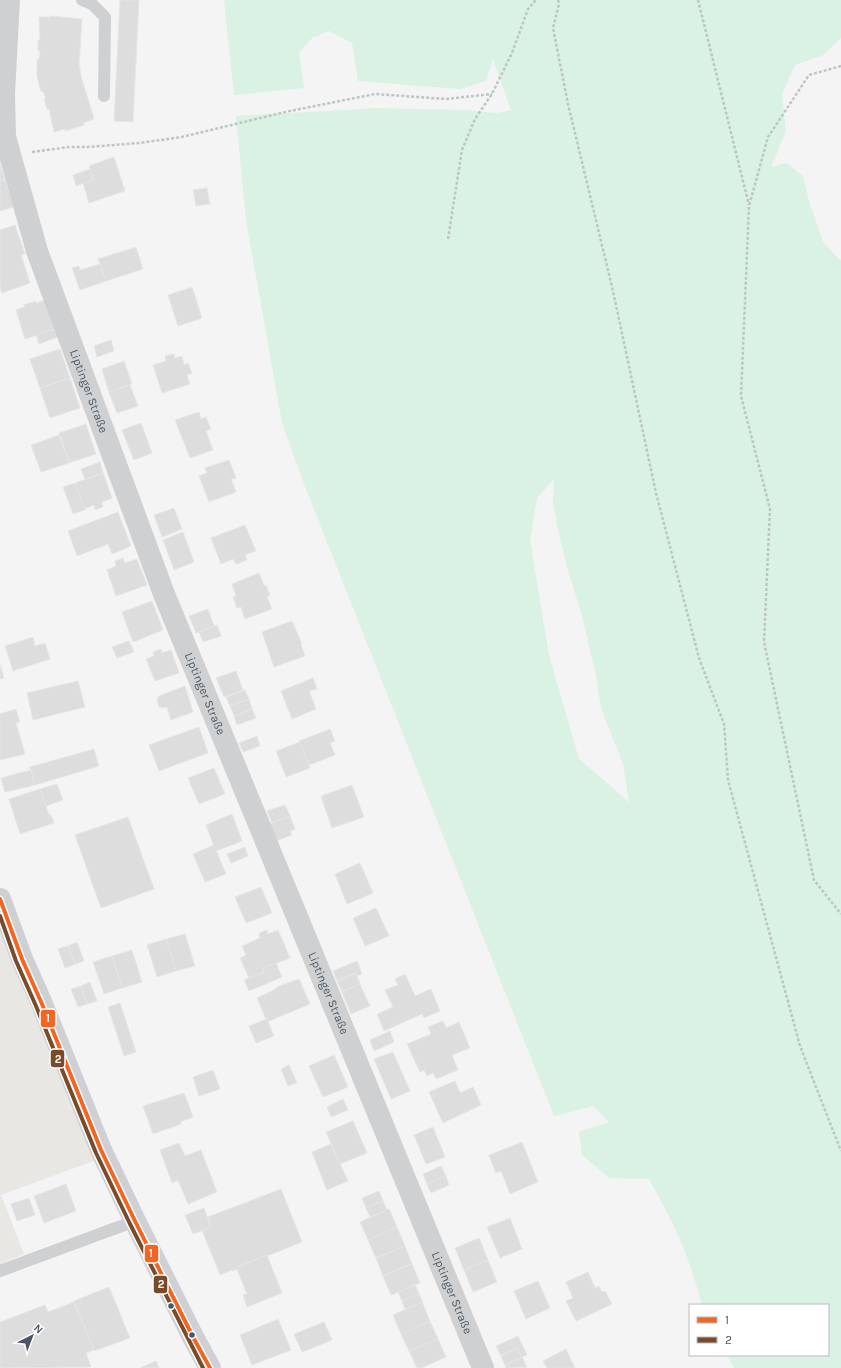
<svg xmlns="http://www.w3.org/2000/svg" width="841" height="1368" font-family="Karla,sans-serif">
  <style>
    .commercial { fill: #e8e7e3 }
    .green { fill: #d9f2e3; fill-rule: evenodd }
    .building { fill: #ddddde; stroke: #e5e6e7 }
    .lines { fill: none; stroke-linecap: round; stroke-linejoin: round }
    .path { stroke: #bcc7c4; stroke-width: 2.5; stroke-dasharray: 3 2; stroke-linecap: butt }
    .lane { stroke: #ced0d2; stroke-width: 12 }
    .street { stroke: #ced0d2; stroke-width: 22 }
    .secondary { stroke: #ced0d4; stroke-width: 22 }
    .bus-1-casing { stroke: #fff; stroke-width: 7 }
    .bus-2-casing { stroke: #fff; stroke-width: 7 }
    .bus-1 { stroke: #f26522; stroke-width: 4 }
    .bus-2 { stroke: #7a4b2a; stroke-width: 4 }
    .bus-dot { fill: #4a5661; stroke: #fff; stroke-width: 1.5 }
    .labels { text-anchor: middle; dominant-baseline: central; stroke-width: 3.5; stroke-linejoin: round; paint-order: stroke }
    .street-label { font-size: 12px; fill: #4a5661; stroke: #fff }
    .line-badge { stroke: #fff; stroke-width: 1.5 }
    .badge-label { font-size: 11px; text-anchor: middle; font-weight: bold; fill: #fff }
  </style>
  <rect width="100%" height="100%" fill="#f4f4f4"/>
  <!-- commercial -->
  <polygon class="commercial" points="0,928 27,998 99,1159 1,1195 24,1254 0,1264"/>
  <!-- green -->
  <path class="green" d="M224 0H841V38L823 55 795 65 782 94 786 131 771 167 787 163 803 176 809 201 823 242 840 260 841 259V1368H734L727 1355H828V1305H702C696 1283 689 1261 680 1240 671 1219 660 1199 649 1179L609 1178 582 1155 579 1132 609 1122 593 1106 554 1116 304 484 282 423 246 220 236 116 376 108 467 110 497 113 511 110 493 59 486 81 461 89 358 81 352 43 329 31 312 38 299 53 304 88 234 95ZM554 479 553 501 557 525 568 570 582 616 596 675 601 708 623 764 629 802 579 759 549 655 530 540 537 498Z"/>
  <!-- building -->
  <g class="building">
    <polygon points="120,0 139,0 133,122 114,121"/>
    <polygon points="51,16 82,19 79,64 81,76 94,119 83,123 84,125 65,131 65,129 54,132 49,109 47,109 44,99 46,99 43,91 41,92 37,76 37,59 39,59 40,51 38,51 38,40 40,40 39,17 50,17"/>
    <polygon points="114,157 125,191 89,203 83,183 94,179 89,166"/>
    <polygon points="0,164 5,180 0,181"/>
    <polygon points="90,169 94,179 76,186 73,175"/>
    <polygon points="5,180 14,207 0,211 0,181"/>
    <polygon points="207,188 210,204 196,206 193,190"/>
    <polygon points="15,225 25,254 21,255 30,283 2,293 0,287 0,230"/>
    <polygon points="136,247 143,269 106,281 98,259"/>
    <polygon points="100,264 106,281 80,290 72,268 79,266 80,270"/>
    <polygon points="192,287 202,318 178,326 168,295"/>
    <polygon points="46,300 55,329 25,339 16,310 25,307 24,305 36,301 36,303"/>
    <polygon points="55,329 58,337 39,344 36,335"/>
    <polygon points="111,340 114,351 97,357 94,346"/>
    <polygon points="60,349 70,378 40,388 30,359"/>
    <polygon points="174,354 175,358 182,356 184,365 188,363 192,373 187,375 190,384 162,393 153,365 166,361 165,356"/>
    <polygon points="124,361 132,384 109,392 102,369"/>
    <polygon points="70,378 80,408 50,418 40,388"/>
    <polygon points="130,385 138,406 117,413 109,392"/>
    <polygon points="199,412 201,419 206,417 211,429 206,431 213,450 190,458 175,420"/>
    <polygon points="141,423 152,453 134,460 122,430"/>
    <polygon points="86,424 96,454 69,463 59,433"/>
    <polygon points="59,435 69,463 41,472 31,445"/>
    <polygon points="229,460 236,478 231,479 236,492 209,502 199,476 207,473 205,468"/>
    <polygon points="100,462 103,473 85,479 81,469"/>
    <polygon points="103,473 112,498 102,502 103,507 95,510 94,505 84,509 75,483"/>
    <polygon points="75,483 85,510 73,514 63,487"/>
    <polygon points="174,508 182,529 162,537 154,515"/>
    <polygon points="118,512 131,546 112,554 108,544 77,556 68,531"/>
    <polygon points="245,525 256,551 245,555 247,560 236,564 233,559 221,564 211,538"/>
    <polygon points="183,532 194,562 174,570 163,540"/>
    <polygon points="123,558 125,563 137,559 147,585 116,596 107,570 116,566 115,561"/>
    <polygon points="259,573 264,586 266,585 270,595 267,597 272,609 245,619 241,607 237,608 233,597 236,596 232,584"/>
    <polygon points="152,601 163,630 133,642 122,612"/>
    <polygon points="208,609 214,626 196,633 189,616"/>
    <polygon points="292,621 302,644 301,645 305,656 274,667 262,632"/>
    <polygon points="217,625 221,636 203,642 199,632"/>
    <polygon points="33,637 35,646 45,643 50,659 13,671 5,646"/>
    <polygon points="129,641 134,652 117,658 112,647"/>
    <polygon points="161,649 162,653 171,650 179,673 155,681 146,659 154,656 153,652"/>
    <polygon points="0,664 4,678 0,679"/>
    <polygon points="236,671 243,690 224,697 216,678"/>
    <polygon points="313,678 317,689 309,691 316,709 292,719 281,691"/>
    <polygon points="78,681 85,707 33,720 27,693"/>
    <polygon points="185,686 193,712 171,720 167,707 163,708 159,707 157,700 159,696"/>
    <polygon points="245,690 249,699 230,706 226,697"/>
    <polygon points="249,699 252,709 234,716 230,706"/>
    <polygon points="16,709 20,722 16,723 25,754 0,760 0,714"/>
    <polygon points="252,709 256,718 237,725 234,716"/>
    <polygon points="199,727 208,753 159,771 149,745"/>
    <polygon points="330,729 335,741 330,743 335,755 309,765 299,741"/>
    <polygon points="257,736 260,746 243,752 239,743"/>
    <polygon points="300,742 310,768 286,777 276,751"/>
    <polygon points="94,749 99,766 35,785 30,767"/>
    <polygon points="214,768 225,794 199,804 188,778"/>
    <polygon points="31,770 35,785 5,792 1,778"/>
    <polygon points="57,784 63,800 46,806 40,789"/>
    <polygon points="352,785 364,817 332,828 321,796"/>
    <polygon points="40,789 49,815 51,815 54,823 20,834 9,799"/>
    <polygon points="285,805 290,816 272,823 267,811"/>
    <polygon points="232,814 242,841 216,851 206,825"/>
    <polygon points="290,816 295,829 290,831 292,835 276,841 269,824"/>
    <polygon points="128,817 154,889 101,908 75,835"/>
    <polygon points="214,845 226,874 205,882 193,854"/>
    <polygon points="245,847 248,856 231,863 227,854"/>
    <polygon points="360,863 373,893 347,904 335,874"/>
    <polygon points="261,887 272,913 246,923 235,897"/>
    <polygon points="376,908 389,936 365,946 353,918"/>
    <polygon points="267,930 268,934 278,930 290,958 263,968 264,972 249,978 240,958 246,955 242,946 260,938 259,933"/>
    <polygon points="185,934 195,966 176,971 166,939"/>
    <polygon points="166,939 176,971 157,977 147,945"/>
    <polygon points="77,942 84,961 75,964 68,946"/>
    <polygon points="68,946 75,964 65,968 58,949"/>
    <polygon points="132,950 142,982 122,988 112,956"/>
    <polygon points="112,956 122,988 104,994 93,962"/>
    <polygon points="357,961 362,974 357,976 356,973 337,981 333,971"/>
    <polygon points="276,963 282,977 249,991 244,980 264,972 263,968"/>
    <polygon points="356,973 360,984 342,992 337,981"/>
    <polygon points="405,974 415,996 431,989 440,1011 424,1018 422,1014 384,1031 377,1014 393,1007 385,990 398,985 395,979"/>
    <polygon points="299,979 310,1004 267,1022 257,998 272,991 279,986"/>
    <polygon points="90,982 97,1001 87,1004 81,986"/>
    <polygon points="360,984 370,1006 351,1014 342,992"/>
    <polygon points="81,986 87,1004 78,1007 71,989"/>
    <polygon points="120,1003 136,1052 124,1056 108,1007"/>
    <polygon points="267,1019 274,1036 256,1043 249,1026"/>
    <polygon points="443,1021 446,1028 459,1022 470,1048 452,1055 458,1070 436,1079 433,1073 427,1076 424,1070 420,1072 407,1044 431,1034 428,1027"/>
    <polygon points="390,1031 394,1042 374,1051 370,1040"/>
    <polygon points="393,1052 410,1091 391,1099 374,1059"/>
    <polygon points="334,1055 348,1087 323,1097 309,1066"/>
    <polygon points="289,1065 297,1083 288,1086 281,1069"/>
    <polygon points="213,1070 220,1089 199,1096 193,1077"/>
    <polygon points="455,1081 460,1093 473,1087 481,1105 443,1123 429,1092"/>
    <polygon points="184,1093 193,1117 180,1122 181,1124 153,1134 143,1106"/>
    <polygon points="343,1099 348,1110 331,1117 327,1107"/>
    <polygon points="353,1121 367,1153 340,1164 326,1132"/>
    <polygon points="433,1127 445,1157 426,1164 414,1135"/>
    <polygon points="522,1142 538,1182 510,1194 501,1171 496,1173 489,1155"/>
    <polygon points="179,1143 185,1156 201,1150 217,1192 188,1204 178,1180 172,1183 160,1150"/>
    <polygon points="331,1144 348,1181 327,1190 312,1152"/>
    <polygon points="441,1166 446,1176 427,1184 423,1174"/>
    <polygon points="446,1176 449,1185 431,1193 427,1184"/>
    <polygon points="66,1184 76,1211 44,1223 34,1196"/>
    <polygon points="281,1189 302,1242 220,1275 202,1230 211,1227 208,1217"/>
    <polygon points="379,1191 383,1201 366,1208 362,1198"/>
    <polygon points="29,1198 35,1215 17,1221 11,1204"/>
    <polygon points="383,1201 387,1210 370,1217 366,1208"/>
    <polygon points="204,1208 211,1227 193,1234 185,1215"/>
    <polygon points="389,1209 397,1227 368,1240 360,1222"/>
    <polygon points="510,1218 522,1249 500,1258 487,1227"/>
    <polygon points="397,1227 405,1246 376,1258 368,1240"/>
    <polygon points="479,1238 488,1260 464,1270 455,1248"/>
    <polygon points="405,1246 412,1264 383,1276 376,1258"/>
    <polygon points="267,1255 282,1293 247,1307 243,1295 247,1294 237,1269 233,1271 232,1269"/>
    <polygon points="488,1260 497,1282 473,1292 464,1270"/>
    <polygon points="412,1264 420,1283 391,1295 383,1276"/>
    <polygon points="588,1272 595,1288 599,1286 602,1292 605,1291 612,1304 576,1321 566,1301 573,1298 566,1282"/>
    <polygon points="538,1281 550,1308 526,1319 514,1291"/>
    <polygon points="415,1285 419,1294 402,1301 398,1292"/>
    <polygon points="109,1287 130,1338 94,1351 74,1301"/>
    <polygon points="419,1294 423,1302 405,1309 402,1301"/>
    <polygon points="74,1302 94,1350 86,1353 91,1367 0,1368 0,1322 45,1305 48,1312"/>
    <polygon points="422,1302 430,1321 401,1334 393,1315"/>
    <polygon points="278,1319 291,1350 252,1365 240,1335"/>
    <polygon points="430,1321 438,1339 409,1351 401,1334"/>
    <polygon points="324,1322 332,1340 302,1352 294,1334"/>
    <polygon points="518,1336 527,1355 522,1357 517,1348 501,1356 496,1346"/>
    <polygon points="438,1339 446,1357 421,1368 417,1368 409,1351"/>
    <polygon points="517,1348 522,1357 505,1365 501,1356"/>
    <polygon points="566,1349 575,1368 547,1368 543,1361"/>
    <polygon points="522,1357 527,1367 506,1368 505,1365"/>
    <polygon points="156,1361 159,1368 140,1368"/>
  </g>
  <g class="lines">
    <!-- path -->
    <g class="path">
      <polyline points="558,0 559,4 553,28 568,104 613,291 656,493 699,658 724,724 728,780 800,1046 841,1151"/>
      <polyline points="698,0 749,205"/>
      <polyline points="841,66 809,75 768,137 749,206 741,396 770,509 764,642 814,880 841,914"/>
      <polyline points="32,152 69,147 88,147 139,143 182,137 285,112 375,94 446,99 492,94"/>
      <polyline points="448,239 462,150 475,119 492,94 512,53 528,9 536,0"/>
    </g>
    <!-- lane -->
    <g class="lane">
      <polyline points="82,0 92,4 105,17 104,96"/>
      <polyline points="0,1271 135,1221"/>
    </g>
    <!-- street -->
    <path class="street" id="s1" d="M9 0 4 94 5 137 37 251 164 594 483 1368"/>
    <!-- secondary -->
    <polyline class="secondary" points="0,899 22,959 42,1004 101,1150 135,1221 193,1337 210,1368"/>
    <defs>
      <polyline id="bus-1" points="0,899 22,959 42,1004 101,1150 135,1221 193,1337 210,1368"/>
      <polyline id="bus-2" points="0,916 16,961 36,1006 96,1153 130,1224 203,1368"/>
    </defs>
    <!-- bus-1 casing -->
    <use href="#bus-1" class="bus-1-casing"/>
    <!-- bus-2 casing -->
    <use href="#bus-2" class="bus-2-casing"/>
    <!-- bus-1 -->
    <use href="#bus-1" class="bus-1"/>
    <!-- bus-2 -->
    <use href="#bus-2" class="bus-2"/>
  </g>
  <!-- markers -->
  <g class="bus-dot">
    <circle cx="171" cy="1306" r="3.5"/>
    <circle cx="192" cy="1335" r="3.5"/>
  </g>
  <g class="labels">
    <!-- street labels -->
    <g class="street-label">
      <text stroke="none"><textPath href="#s1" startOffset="405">Liptinger Straße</textPath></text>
      <text stroke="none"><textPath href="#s1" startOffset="729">Liptinger Straße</textPath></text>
      <text stroke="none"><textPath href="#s1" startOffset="1053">Liptinger Straße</textPath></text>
      <text stroke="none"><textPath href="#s1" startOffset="1377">Liptinger Straße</textPath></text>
    </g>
  </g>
  <g class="line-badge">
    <rect x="40" y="1009" width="16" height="19" rx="4" fill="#f26522"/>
    <rect x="50" y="1049" width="15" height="19" rx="4" fill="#7a4b2a"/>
    <rect x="144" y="1244" width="15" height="19" rx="4" fill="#f26522"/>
    <rect x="153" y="1275" width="15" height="19" rx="4" fill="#7a4b2a"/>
  </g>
  <g class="badge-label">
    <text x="48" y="1022">1</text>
    <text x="58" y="1063">2</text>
    <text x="151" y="1257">1</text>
    <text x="161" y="1288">2</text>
  </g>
  <!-- legend -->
  <rect x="689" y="1304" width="140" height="52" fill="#ffffff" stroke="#b7bbc0"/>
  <rect x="697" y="1317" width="20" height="6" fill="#f26522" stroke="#b7bbc0"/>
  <text x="725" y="1324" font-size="12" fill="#4a5661">1</text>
  <rect x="697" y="1337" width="20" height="6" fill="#7a4b2a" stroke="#b7bbc0"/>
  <text x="725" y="1344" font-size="12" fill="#4a5661">2</text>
  <!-- north arrow -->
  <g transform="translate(32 1336) rotate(42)" stroke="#ffffff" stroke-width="3" paint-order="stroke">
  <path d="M0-3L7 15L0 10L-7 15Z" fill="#4a5661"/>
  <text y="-6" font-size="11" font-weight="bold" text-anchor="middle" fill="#4a5661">N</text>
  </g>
</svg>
